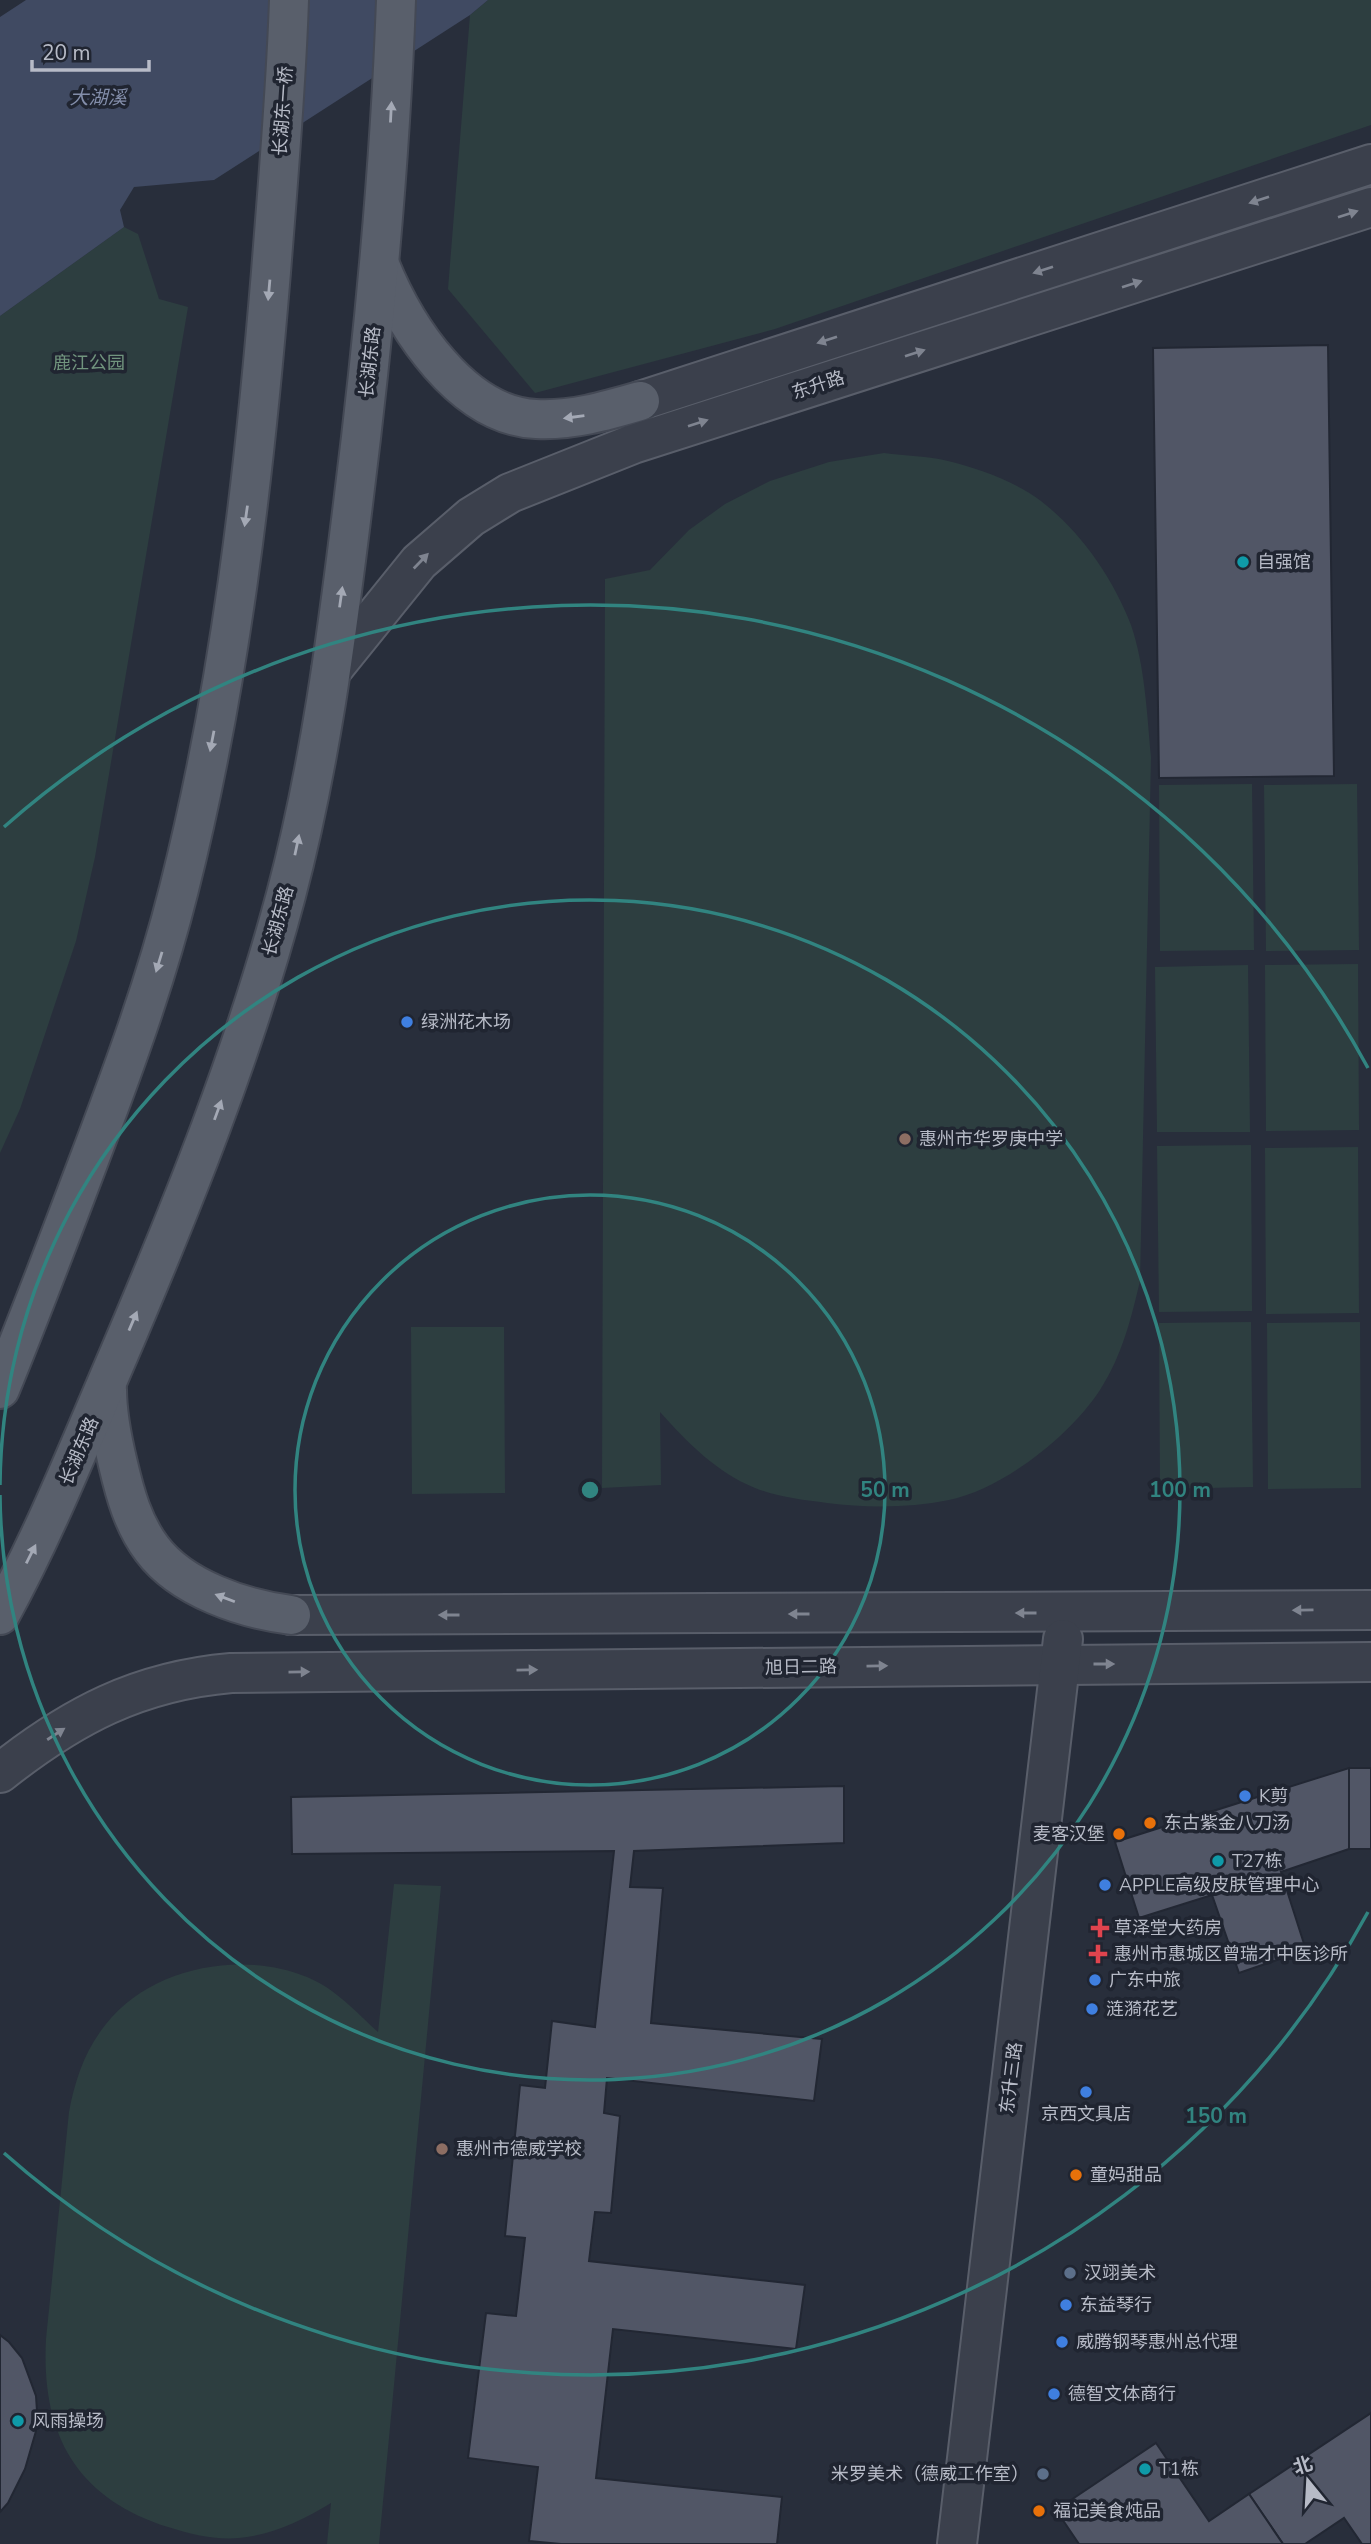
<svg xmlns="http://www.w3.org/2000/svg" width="1371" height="2544" font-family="'Nunito Sans','Noto Sans SC',sans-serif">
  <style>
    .green { fill: #2d3e40 }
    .water { fill: #404a62 }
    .building { fill: #515666; stroke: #222733; stroke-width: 2 }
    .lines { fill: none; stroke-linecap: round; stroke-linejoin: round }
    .minor-casing { stroke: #595e6a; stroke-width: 42 }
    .major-casing { stroke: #444955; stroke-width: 42 }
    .minor { stroke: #3b404c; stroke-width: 38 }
    .major { stroke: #595f6b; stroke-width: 38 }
    .oneway { fill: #a4a9b5 }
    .oneway2 { fill: #7f8490 }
    .ring { fill: none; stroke: #318480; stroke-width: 3.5 }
    .culture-dot { fill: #0f9aa8; stroke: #202531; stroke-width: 2.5 }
    .shop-dot { fill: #3f7fe0; stroke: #202531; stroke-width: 2.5 }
    .education-dot { fill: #8d6e63; stroke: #202531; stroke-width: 2.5 }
    .food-dot { fill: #e8710a; stroke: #202531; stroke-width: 2.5 }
    .health-dot { fill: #e0444e; stroke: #202531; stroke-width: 2.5 }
    .service-dot { fill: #5c6f8a; stroke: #202531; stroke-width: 2.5 }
    .labels { text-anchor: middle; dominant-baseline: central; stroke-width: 7; stroke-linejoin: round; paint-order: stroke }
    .street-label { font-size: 18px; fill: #b7bbc7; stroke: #202531 }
    .park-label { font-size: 18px; fill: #71957e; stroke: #202531 }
    .poi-label { font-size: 18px; fill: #b7bbc7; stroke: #202531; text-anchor: start }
    .water-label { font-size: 19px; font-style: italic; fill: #838eaa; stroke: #202531 }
    .centre { fill: #318480; stroke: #202531; stroke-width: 3.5 }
    .ring-label { font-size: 21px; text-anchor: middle; font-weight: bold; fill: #318480; stroke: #202531; stroke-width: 7; stroke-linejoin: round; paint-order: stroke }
  </style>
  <rect width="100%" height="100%" fill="#282e3b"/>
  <!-- green -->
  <g class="green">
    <polygon points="488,0 1371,0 1371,125 775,329 535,393 448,289 470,15"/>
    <polygon points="124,227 138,234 159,299 188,307 95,857 76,941 20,1109 0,1153 0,316"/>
    <path d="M884 453C905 456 928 456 948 461 977 468 1017 482 1041 501 1081 532 1113 578 1131 625 1145 666 1147 714 1151 757L1140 1281C1131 1319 1122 1356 1100 1390 1070 1436 1003 1489 949 1500 909 1508 867 1508 827 1503 803 1500 777 1497 755 1488 716 1472 688 1443 660 1412L661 1485 602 1488 605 579 650 570 689 530 725 504 770 481 829 462Z"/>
    <polygon points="1252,784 1254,950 1160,951 1159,785"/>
    <polygon points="1357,784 1359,950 1266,951 1264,785"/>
    <polygon points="1358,964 1359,1130 1266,1131 1265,965"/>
    <polygon points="1248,965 1250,1132 1157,1132 1155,967"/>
    <polygon points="1251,1145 1252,1311 1159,1312 1157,1146"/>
    <polygon points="1358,1147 1359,1313 1266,1314 1265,1148"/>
    <polygon points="1251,1322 1253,1487 1160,1489 1159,1323"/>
    <polygon points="1360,1322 1361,1488 1268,1489 1267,1323"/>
    <polygon points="411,1327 504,1327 505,1493 412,1494"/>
    <path d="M394 1884 441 1886 379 2544H327L331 2503C306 2518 281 2531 253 2536 224 2542 196 2536 168 2527 76 2498 41 2434 46 2339L69 2112C75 2080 85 2050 106 2024 151 1967 241 1950 307 1977 336 1989 356 2012 378 2032Z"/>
  </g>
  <!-- water -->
  <polygon class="water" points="26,0 488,0 470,15 214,180 134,187 120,210 124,227 0,316 0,17"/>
  <!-- building -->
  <g class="building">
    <polygon points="1328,345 1334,776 1159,778 1153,348"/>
    <polygon points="1349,1768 1349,1849 1281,1872 1306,1950 1239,1973 1212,1895 1139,1918 1115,1842"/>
    <rect x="1349" y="1768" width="22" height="81"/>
    <polygon points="844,1786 844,1843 634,1851 630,1887 663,1888 651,2023 822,2039 814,2101 607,2078 604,2113 620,2116 611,2213 595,2212 589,2261 805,2285 796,2349 613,2329 596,2478 782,2497 777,2544 561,2544 529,2541 538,2467 468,2458 486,2313 516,2316 525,2238 505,2236 520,2085 545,2088 552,2021 595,2027 614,1851 292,1854 291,1797"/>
    <polygon points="0,2335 9,2342 22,2358 36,2396 37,2411 36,2431 25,2469 8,2503 0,2512"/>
    <polygon points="1371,2413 1371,2544 1362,2544 1344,2518 1305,2544 1283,2544 1249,2494"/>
    <polygon points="1156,2443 1209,2521 1249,2494 1283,2544 1079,2544 1056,2510"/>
  </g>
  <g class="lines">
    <defs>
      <g id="minor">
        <polyline points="640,401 1371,164"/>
        <polyline points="331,671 419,562 471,517 510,493 633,444 1371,207"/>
        <polyline points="291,1615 1371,1610"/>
        <path d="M0 1773C72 1716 138 1681 231 1673L1371 1662"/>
        <polyline points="957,2544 1063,1639"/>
      </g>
      <g id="major">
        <path d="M380 265C405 327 462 416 536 419 571 421 606 411 640 401"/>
        <path d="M0 1389C30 1316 58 1242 86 1168 121 1076 155 985 179 889 230 687 254 479 271 272 278 181 286 91 289 0"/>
        <path d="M107 1389C107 1415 112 1439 118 1464 125 1494 133 1524 152 1549 182 1589 244 1609 291 1615"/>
        <path d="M0 1615C46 1531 81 1442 119 1354 183 1204 244 1053 286 895 320 767 337 635 353 504 374 336 390 169 396 0"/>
      </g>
    </defs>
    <!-- minor casing -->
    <use href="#minor" class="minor-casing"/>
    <!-- major casing -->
    <use href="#major" class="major-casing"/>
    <!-- minor -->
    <use href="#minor" class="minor"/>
    <!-- major -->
    <use href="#major" class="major"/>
  </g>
  <!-- one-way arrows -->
  <defs><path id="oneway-solid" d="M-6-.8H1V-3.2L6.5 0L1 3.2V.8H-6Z" transform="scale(1.75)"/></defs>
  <g class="oneway">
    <use href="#oneway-solid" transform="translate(391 112) rotate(-87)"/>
    <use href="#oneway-solid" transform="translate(269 290) rotate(95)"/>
    <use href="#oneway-solid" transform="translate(574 417) rotate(172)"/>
    <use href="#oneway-solid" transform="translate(246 516) rotate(98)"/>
    <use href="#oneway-solid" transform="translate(341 597) rotate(-82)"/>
    <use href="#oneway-solid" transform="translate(212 741) rotate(101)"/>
    <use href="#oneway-solid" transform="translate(297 845) rotate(-78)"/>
    <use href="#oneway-solid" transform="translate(159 962) rotate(107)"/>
    <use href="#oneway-solid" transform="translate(218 1110) rotate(-70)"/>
    <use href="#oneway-solid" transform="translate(133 1321) rotate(-67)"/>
    <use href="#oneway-solid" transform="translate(31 1554) rotate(-63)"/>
    <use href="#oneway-solid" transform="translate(225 1598) rotate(-159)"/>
  </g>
  <g class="oneway2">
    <use href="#oneway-solid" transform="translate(1259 200) rotate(162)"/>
    <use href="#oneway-solid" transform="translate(1348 214) rotate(-18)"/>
    <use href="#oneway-solid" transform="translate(1043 270) rotate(162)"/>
    <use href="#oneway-solid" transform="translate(1132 284) rotate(-18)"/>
    <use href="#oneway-solid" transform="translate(827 340) rotate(162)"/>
    <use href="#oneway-solid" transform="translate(915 353) rotate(-18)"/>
    <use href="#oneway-solid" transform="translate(698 423) rotate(-18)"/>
    <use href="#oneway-solid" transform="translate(421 561) rotate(-46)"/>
    <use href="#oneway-solid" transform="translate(1303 1610) rotate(179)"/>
    <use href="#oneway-solid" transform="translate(1026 1613) rotate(180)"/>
    <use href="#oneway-solid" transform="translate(799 1614) rotate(180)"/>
    <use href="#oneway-solid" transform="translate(449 1615) rotate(180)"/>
    <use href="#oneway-solid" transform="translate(1104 1664)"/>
    <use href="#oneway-solid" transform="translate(877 1666) rotate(-1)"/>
    <use href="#oneway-solid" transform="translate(527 1670) rotate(-1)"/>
    <use href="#oneway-solid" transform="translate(299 1672) rotate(-1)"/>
    <use href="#oneway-solid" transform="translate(56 1734) rotate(-33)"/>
  </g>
  <!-- distance rings -->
  <g class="ring">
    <circle cx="590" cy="1490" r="295"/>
    <path d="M0 1485A590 590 0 1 1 0 1495"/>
    <path d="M1368 1912A885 885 0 0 1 4 2153M4 827A885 885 0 0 1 1368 1068"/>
  </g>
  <!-- markers -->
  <g class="culture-dot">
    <circle cx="1243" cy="562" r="7"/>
    <circle cx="1218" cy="1861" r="7"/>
    <circle cx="18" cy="2421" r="7"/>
    <circle cx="1145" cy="2469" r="7"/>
  </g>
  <g class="shop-dot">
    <circle cx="407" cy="1022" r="7"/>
    <circle cx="1245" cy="1796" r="7"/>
    <circle cx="1105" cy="1885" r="7"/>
    <circle cx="1095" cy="1980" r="7"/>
    <circle cx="1092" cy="2009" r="7"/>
    <circle cx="1086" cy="2092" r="7"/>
    <circle cx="1066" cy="2305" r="7"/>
    <circle cx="1062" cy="2342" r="7"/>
    <circle cx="1054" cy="2394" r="7"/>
  </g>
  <g class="education-dot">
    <circle cx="905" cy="1139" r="7"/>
    <circle cx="442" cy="2149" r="7"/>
  </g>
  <g class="food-dot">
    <circle cx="1150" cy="1823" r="7"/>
    <circle cx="1119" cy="1834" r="7"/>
    <circle cx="1076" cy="2175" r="7"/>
    <circle cx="1039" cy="2511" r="7"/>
  </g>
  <g class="health-dot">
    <path d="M1096.5 1917.5h7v7h7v7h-7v7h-7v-7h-7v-7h7z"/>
    <path d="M1094.5 1943.5h7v7h7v7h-7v7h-7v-7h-7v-7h7z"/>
  </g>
  <g class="service-dot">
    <circle cx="1070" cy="2273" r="7"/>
    <circle cx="1043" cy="2474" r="7"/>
  </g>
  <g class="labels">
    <!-- street labels -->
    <g class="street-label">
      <text transform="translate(283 111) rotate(-86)">长湖东一桥</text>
      <text transform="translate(370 362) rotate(-84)">长湖东路</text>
      <text transform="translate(818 385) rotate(-18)">东升路</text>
      <text transform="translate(278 921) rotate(-75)">长湖东路</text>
      <text transform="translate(79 1451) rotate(-67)">长湖东路</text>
      <text transform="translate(801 1667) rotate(-1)">旭日二路</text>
      <text transform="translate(1011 2078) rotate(-83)">东升三路</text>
    </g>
    <!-- park labels -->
    <g class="park-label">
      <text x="89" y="363">鹿江公园</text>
    </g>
    <!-- poi labels -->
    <g class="poi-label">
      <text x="1257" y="562">自强馆</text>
      <text x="421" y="1022">绿洲花木场</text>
      <text x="919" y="1139">惠州市华罗庚中学</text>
      <text x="1259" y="1796">K剪</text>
      <text x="1164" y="1823">东古紫金八刀汤</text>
      <text x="1105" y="1834" text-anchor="end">麦客汉堡</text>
      <text x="1232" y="1861">T27栋</text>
      <text x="1119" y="1885">APPLE高级皮肤管理中心</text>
      <text x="1114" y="1928">草泽堂大药房</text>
      <text x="1114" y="1954">惠州市惠城区曾瑞才中医诊所</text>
      <text x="1109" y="1980">广东中旅</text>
      <text x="1106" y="2009">涟漪花艺</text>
      <text x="1086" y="2114" text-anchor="middle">京西文具店</text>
      <text x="456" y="2149">惠州市德威学校</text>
      <text x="1090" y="2175">童妈甜品</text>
      <text x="1084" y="2273">汉翊美术</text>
      <text x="1080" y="2305">东益琴行</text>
      <text x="1076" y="2342">威腾钢琴惠州总代理</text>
      <text x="1068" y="2394">德智文体商行</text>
      <text x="32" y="2421">风雨操场</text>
      <text x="1159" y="2469">T1栋</text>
      <text x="1029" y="2474" text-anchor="end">米罗美术（德威工作室）</text>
      <text x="1053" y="2511">福记美食炖品</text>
    </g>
    <!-- water labels -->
    <g class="water-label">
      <text x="98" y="98">大湖溪</text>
    </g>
  </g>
  <circle cx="590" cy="1490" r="10" class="centre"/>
  <g class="ring-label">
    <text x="885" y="1497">50 m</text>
    <text x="1180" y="1497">100 m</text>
    <text x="1216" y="2123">150 m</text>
  </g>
  <!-- north arrow -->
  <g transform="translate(1308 2481) rotate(342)" stroke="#202531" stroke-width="5" paint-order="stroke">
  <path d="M0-5L12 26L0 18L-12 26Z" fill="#b7bbc7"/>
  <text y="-10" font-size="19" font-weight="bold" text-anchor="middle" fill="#b7bbc7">北</text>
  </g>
  <!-- scale -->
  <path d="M32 60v10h117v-10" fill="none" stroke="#b7bbc7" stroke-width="3.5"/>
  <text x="42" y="60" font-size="21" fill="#b7bbc7" stroke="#202531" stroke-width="5" paint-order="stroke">20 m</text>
</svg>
